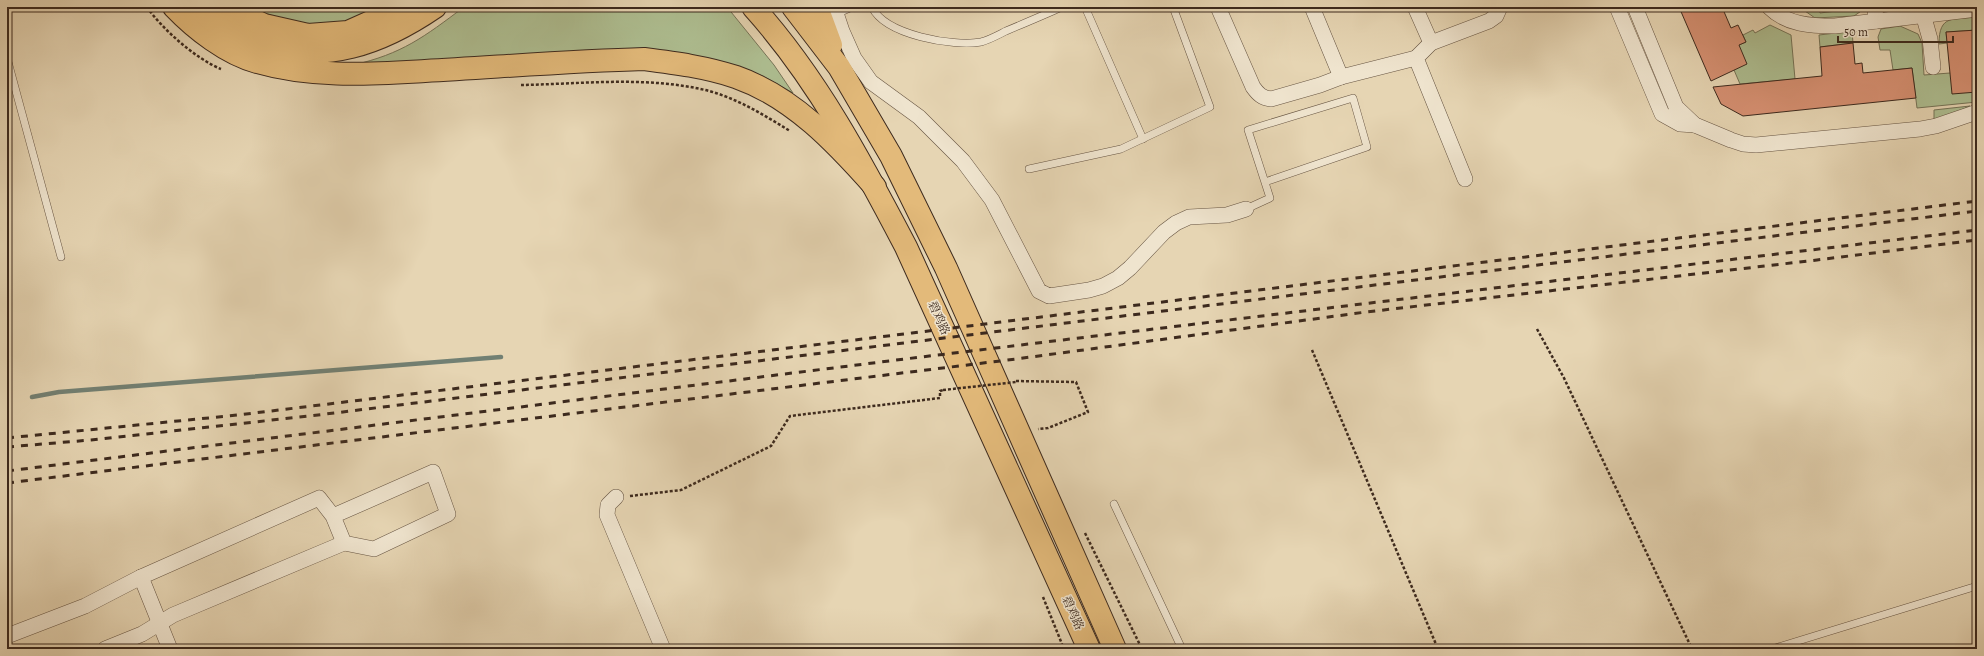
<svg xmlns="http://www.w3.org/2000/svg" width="1984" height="656" font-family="Alegreya,'Noto Serif SC',serif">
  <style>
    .green { fill: #aebe91; stroke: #767458 }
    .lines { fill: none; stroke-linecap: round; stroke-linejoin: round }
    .stream { stroke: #728073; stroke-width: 4.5 }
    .building { fill: #d69072; stroke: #3d2a1e }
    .lane-casing { stroke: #675543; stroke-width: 8 }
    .street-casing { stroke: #675543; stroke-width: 16 }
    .highway-casing { stroke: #3d2a1e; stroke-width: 24 }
    .path { stroke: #3d2a1e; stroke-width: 2.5; stroke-dasharray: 3 2; stroke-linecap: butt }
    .lane { stroke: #efe4ce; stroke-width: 7 }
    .street { stroke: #efe4ce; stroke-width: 15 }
    .highway { stroke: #e3ba7a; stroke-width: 22 }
    .rail { stroke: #3d2a1e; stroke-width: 3; stroke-dasharray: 7 7; stroke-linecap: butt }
    .path-bridge { stroke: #3d2a1e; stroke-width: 2.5; stroke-dasharray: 3 2; stroke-linecap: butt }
    .labels { text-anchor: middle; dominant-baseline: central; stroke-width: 3; stroke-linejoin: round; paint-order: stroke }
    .street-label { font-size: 12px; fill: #3d2a1e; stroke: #efe4ce }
  </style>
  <rect width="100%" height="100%" fill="#e6d5b3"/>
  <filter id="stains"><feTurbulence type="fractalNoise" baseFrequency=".005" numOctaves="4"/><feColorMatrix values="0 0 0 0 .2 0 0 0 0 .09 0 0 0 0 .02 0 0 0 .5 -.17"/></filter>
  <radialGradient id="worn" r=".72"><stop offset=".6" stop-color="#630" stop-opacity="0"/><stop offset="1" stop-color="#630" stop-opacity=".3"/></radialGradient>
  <!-- green -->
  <g class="green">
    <path d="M251 7H388C375 12 361 18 347 22 317 30 278 20 251 7Z"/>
    <path d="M464 7H727L774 65 793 93 763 76 732 65H353C402 54 424 37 464 7Z"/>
    <polygon points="1802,7 1819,7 1820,13 1852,9 1852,7 1867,7 1854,16 1815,18 1805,11"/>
    <path d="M1977 17V30L1946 32 1947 43 1939 44C1939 14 1953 20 1977 17Z"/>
    <polygon points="1770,25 1791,35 1795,79 1740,84 1734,70 1739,45 1746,42 1743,35 1753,30 1755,33"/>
    <polygon points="1900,26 1918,34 1922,43 1924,75 1950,73 1977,92 1977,102 1917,108 1912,68 1893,70 1890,50 1880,50 1878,37 1881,29"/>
    <polygon points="1852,31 1853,43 1820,47 1819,35"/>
    <polygon points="1970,106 1946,117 1934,120 1934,110"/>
  </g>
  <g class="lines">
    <!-- stream -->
    <polyline class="stream" points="32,397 59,392 501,357"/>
  </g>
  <!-- building -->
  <g class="building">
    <polygon points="1679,7 1722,7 1731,28 1738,25 1746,42 1739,45 1747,64 1711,81"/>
    <polygon points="1977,30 1977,92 1952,94 1946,32"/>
    <polygon points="1853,43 1855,64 1862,63 1863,73 1912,68 1916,98 1743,116 1721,104 1713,87 1822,76 1820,47"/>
  </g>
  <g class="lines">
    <defs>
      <g id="lane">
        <path d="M872 7C885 35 953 47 981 42 989 40 998 35 1006 31 1025 23 1044 15 1062 7"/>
        <polyline points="1085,7 1143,139"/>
        <polyline points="836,14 852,7"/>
        <polyline points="7,58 61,257"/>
        <polyline points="1029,169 1121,149 1210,107 1173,7"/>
        <polyline points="1246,209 1270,198 1248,130 1353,98 1367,147 1265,182"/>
        <polyline points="1114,504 1182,649"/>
        <polyline points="1772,649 1977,586"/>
      </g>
      <g id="street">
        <polyline points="834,7 842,31 854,58 871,82 919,117 963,161 992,200 1039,291 1049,296 1089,290 1103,286 1118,278 1130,268 1164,232 1176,223 1189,217 1227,215 1246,209"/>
        <path d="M1218 7 1253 87C1258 94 1262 98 1271 99L1320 85 1341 77 1416 58"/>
        <polyline points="1312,7 1341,77"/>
        <polyline points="1415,7 1431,43"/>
        <polyline points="1617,7 1662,114 1680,124 1695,125"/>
        <polyline points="1635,7 1676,107 1695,125 1731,140 1743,144 1756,145 1920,129 1936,126 1977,112"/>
        <path d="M1769 7C1787 25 1811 26 1835 26L1977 9"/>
        <polyline points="1875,7 1876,21"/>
        <polyline points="1921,7 1930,39 1933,67"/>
        <polyline points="1465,179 1416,58 1431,43 1489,21 1496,16 1500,7"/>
        <polyline points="616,497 608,505 607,515 663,649"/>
        <polyline points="7,636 85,606 141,577"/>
        <polyline points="105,649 142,634 173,615 344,543"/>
        <polyline points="170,649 141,577 319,498 333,516 344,543 374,549 448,514 433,472 333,516"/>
      </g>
      <g id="highway">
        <path d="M174 7C195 29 227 54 257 62 312 78 369 74 425 71 498 67 571 61 644 59 675 63 706 67 736 77 793 97 836 143 875 187"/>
        <path d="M197 7C215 25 236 36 260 44 325 64 381 44 435 7"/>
        <polyline points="226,7 264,25 308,35 348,32 404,7"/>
        <path d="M753 7C817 78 862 163 906 247L1089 649"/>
        <polyline points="793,7 839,67 891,156 946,268 1115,649"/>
        <polyline points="817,7 831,45"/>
      </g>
    </defs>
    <!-- lane casing -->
    <use href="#lane" class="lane-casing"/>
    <!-- street casing -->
    <use href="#street" class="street-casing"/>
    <!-- highway casing -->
    <use href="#highway" class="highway-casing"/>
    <!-- path -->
    <g class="path">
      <path d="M147 7C162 29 196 59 221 69"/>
      <path d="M521 85C581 84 646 76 705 90 735 97 764 115 790 131"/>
      <polyline points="1537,329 1564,378 1692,649"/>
      <polyline points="1312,350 1438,649"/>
      <polyline points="1016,381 1076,382 1088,412 1048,428 1038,429"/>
      <polyline points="630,496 681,490 771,446 790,416 940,398 940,391 943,390"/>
      <polyline points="1085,533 1142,649"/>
      <polyline points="1043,597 1064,649"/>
    </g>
    <!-- lane -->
    <use href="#lane" class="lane"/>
    <!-- street -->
    <use href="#street" class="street"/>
    <!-- highway -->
    <use href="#highway" class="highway"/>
    <!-- rail -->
    <g class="rail">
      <polyline points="7,438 238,415 912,333 1977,201"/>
      <polyline points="7,447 91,440 318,415 1977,211"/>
      <polyline points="7,471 921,357 1977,230"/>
      <polyline points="7,483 1016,359 1366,312 1817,260 1977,240"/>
    </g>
    <!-- path-bridge -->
    <polyline class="path-bridge" points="943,390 1016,382"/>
  </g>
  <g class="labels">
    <!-- street labels -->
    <g class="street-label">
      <text transform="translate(939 318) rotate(66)">碧鸡路</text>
      <text transform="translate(1073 613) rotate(66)">碧鸡路</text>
    </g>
  </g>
  <!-- margin -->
  <rect width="1984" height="656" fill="none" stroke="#e6d5b3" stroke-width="24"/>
  <rect x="8" y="8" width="1968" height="640" fill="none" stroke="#3d2a1e" stroke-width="2"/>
  <rect x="12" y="12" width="1960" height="632" fill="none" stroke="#3d2a1e"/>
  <!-- scale -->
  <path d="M1838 36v6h115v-6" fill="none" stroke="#3d2a1e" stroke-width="2"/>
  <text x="1844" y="36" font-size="12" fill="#3d2a1e" stroke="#efe4ce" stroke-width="3" paint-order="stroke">50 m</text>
  <rect width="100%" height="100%" filter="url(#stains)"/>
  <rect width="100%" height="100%" fill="url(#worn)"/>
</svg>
